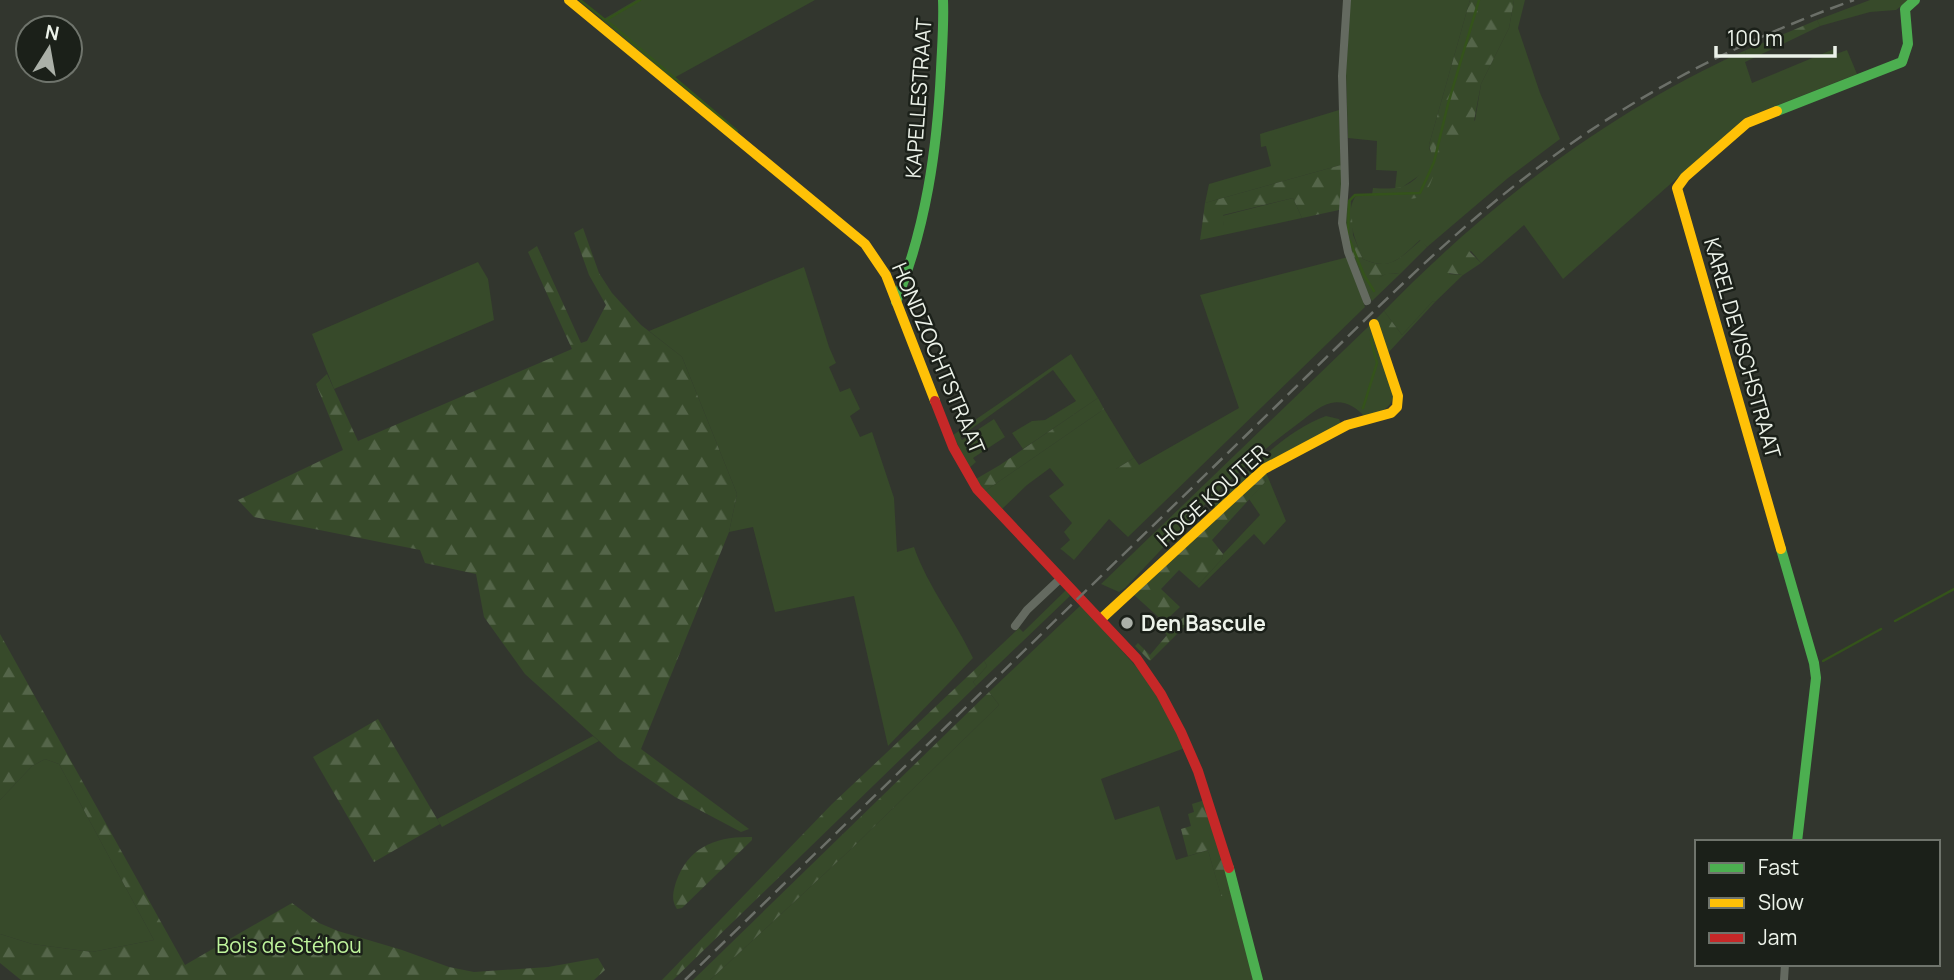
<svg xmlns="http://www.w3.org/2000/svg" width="1954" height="980" font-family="Manrope,sans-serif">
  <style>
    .grass { fill: #374a2a }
    .forest { fill: url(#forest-firs) }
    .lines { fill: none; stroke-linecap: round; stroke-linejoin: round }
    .stream { stroke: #34531b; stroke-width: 2.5 }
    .street { stroke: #646a60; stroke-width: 8 }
    .fast { stroke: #4caf50; stroke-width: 10 }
    .slow { stroke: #ffc107; stroke-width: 10 }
    .jam { stroke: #c62828; stroke-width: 10 }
    .rail { stroke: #6b6f68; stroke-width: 2.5; stroke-dasharray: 14 7; stroke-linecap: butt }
    .poi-dot { fill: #abb0a8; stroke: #1b2019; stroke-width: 2.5 }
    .labels { text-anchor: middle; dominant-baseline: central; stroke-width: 5; stroke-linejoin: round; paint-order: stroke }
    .street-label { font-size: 21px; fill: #ecf2e9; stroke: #1b2019 }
    .poi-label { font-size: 21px; font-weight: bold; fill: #ecf2e9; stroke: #1b2019; text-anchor: start }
    .park-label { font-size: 21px; fill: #bff49c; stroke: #1b2019 }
  </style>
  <defs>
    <pattern id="forest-firs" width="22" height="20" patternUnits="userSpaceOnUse" patternTransform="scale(1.75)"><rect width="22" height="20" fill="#374a2a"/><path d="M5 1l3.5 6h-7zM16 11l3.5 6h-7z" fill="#546549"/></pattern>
  </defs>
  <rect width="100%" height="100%" fill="#32362e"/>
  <!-- grass -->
  <g class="grass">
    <polygon points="636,0 815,0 672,79 602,20"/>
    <path d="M1350 0H1476H1470L1429 145 1430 151 1438 157 1475 120 1481 84 1509 28 1514 0H1525L1518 28 1540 93 1560 139 1508 178 1427 247 1420 240C1400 258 1391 272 1363 259 1355 240 1343 212 1357 194L1394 195 1401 198 1420 175 1401 188 1395 189 1397 171 1376 170 1377 141 1348 138 1346 73Z"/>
    <polygon points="1870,0 1909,0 1896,10 1870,12 1820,26 1817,20"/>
    <path d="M1834 49 1836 54 1847 50 1857 74 1745 118 1563 279 1524 225 1481 263 1471 251 1454 262 1449 274 1463 275 1435 302 1433 301 1402 335 1384 311C1489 203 1609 112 1746 50L1745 62 1752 83Z"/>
    <polygon points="1339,110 1341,165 1205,203 1209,184 1271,166 1266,146 1261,147 1260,134"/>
    <polygon points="1293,198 1302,218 1200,240 1202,226 1224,226 1222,216"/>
    <polygon points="1348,257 1365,307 1128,537 1109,519 1074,560 1062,550 1060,549 1070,540 1064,532 1072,523 1049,496 1064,485 1050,468 1027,485 1001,510 985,491 1104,409 1134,458 1116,469 1146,467 1146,461 1239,408 1200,295"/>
    <polygon points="478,262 488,279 494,320 334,389 312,334"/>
    <path d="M804 267 829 347 836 363 829 367 840 392 850 388 860 409 850 416 860 437 872 432 894 498 897 552 914 547C928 587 955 620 973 658L888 746 854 596 775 612 753 527 729 532 737 494 682 357 649 331Z"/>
    <polygon points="1387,273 1400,274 1372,301 1364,286"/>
    <path d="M1370 325 1394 394C1390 412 1380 411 1364 416 1356 407 1344 400 1331 403 1318 406 1306 418 1295 426 1232 472 1179 531 1125 588L1119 592 1101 584Z"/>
    <polygon points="1071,354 1098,398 1023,449 1012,433 1032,421 1045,420 1076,401 1053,370 960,437 962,440 994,419 1005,437 973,458 976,462 969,468 953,435"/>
    <path d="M1326 416 1339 419 1341 424 1297 447 1217 510 1213 505C1247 473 1282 432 1326 416Z"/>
    <polygon points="1265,470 1286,521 1264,545 1254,534 1199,588 1197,586 1222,559 1223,554 1260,515 1249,499 1266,481 1262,473"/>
    <polygon points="1066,590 1070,596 976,686 973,682 987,666 984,661 1019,628 1023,632"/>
    <polygon points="1081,605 1141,672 1160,701 1185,748 1101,779 1115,820 1159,806 1176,860 1208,850 1221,895 1231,893 1254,980 710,980 851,849 999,705 989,692"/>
    <polygon points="593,736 599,741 442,827 437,819"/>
    <polygon points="45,759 59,764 154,940 92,952 32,944 0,934 0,800 32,766"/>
  </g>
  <!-- forest -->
  <g class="forest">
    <polygon points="1470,0 1514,0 1509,28 1481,84 1473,126 1465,137 1437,160 1432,156 1429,145"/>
    <polygon points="1817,20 1820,26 1745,62 1746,50"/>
    <polygon points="1341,165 1342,195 1339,210 1302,218 1293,198 1223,215 1224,226 1202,226 1205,203"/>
    <path d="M1431 165 1435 170C1424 212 1407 196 1372 195L1373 188C1400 190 1410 188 1427 166Z"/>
    <path d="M1351 201 1353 235 1363 259C1391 272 1401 257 1421 240L1427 247 1400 274C1381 272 1383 276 1369 286H1364L1348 241 1345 223 1347 202Z"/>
    <polygon points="583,228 599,273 612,293 641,325 682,357 737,494 729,532 641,749 749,829 741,832 675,797 618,758 525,674 484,617 476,574 425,563 420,550 254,517 238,500 343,450 316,384 327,374 358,441 572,349 528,252 537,246 581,343 587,341 606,305 589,275 574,233"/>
    <polygon points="1468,250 1481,263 1463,275 1440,272 1437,268 1443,259 1454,262 1457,255"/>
    <polygon points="1433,301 1435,302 1387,354 1370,325 1384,311 1402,335"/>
    <polygon points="1098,398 1104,409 985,491 976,479 1000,465"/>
    <path d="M1134 458 1139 465 1146 461V467C1139 475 1127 481 1117 476L1116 469Z"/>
    <polygon points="1262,473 1266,481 1212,540 1223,554 1222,559 1197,586 1179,570 1161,589 1180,607 1164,622 1133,594"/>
    <polygon points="1191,611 1196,615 1150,661 1135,646 1138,643 1150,655 1167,635 1161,628 1169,620 1175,625"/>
    <polygon points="0,634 185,965 292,903 319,923 338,931 402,950 449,967 474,972 548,967 598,958 605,970 594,980 21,980 0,963 0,934 32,944 92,952 154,940 59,764 45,759 32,766 0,800"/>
    <polygon points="984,661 987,666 973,682 976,686 673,980 662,980 832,804"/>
    <polygon points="989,692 999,705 851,849 710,980 693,980"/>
    <polygon points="378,719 440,824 374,862 313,757"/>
    <polygon points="1205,800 1231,893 1221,896 1208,850 1188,856 1181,829 1191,826 1188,814 1194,812 1192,804"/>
    <path d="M752 837V840L682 908 677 909C671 900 673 892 676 882 688 847 716 836 752 837Z"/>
  </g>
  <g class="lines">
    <!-- stream -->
    <g class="stream">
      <polyline points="580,0 605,20"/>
      <polyline points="640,0 606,20 737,131"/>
      <polyline points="1348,234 1349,201 1355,195 1420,193 1434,162 1448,104 1479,0"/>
      <polyline points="1350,241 1364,275 1374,291"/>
      <polyline points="1363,408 1377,363 1371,340 1374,334"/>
      <polyline points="1895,621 1954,589"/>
      <polyline points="1823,661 1881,629"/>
    </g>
    <!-- street -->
    <g class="street">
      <polyline points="1347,0 1342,76 1345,184 1342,223 1348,252 1367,301"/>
      <polyline points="1015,626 1027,610 1061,578"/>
      <polyline points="1784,980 1785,964"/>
    </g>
    <!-- fast -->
    <g class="fast">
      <polyline points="1777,111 1902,62 1908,44 1905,9 1915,0"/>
      <path d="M896 302C926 226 937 151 941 70 942 47 944 23 943 0"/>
      <polyline points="1781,549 1814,663 1816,678 1797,842"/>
      <polyline points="1229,868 1258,980"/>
    </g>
    <!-- slow -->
    <g class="slow">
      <polyline points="569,0 865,244 886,275 935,401"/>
      <polyline points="1777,111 1747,123 1685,177 1677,188 1781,549"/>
      <polyline points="1101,619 1264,469 1347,425 1391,413 1397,407 1398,396 1374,324"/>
    </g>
    <!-- jam -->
    <polyline class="jam" points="935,401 953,447 977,489 1137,659 1161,694 1181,732 1198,771 1229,868"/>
    <!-- rail -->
    <path class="rail" d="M685 980 1371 314C1422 265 1474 216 1531 173 1628 98 1739 41 1854 0"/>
  </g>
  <!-- markers -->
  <circle class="poi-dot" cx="1127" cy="623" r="7"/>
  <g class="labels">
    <!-- street labels -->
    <g class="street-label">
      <text transform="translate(918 98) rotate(-86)">KAPELLESTRAAT</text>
      <text transform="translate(1743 348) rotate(74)">KAREL DEVISCHSTRAAT</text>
      <text transform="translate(939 358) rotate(67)">HONDZOCHTSTRAAT</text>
      <text transform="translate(1212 495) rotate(-42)">HOGE KOUTER</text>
    </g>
    <!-- poi labels -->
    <g class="poi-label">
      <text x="1141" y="623">Den Bascule</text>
    </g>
    <!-- park labels -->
    <g class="park-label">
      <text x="289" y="945">Bois de Stéhou</text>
    </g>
  </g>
  <!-- legend -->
  <rect x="1695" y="840" width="245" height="126" fill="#1b2019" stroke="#6f746c" stroke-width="2"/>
  <rect x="1709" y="863" width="35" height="10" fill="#4caf50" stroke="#6f746c" stroke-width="2"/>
  <text x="1758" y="875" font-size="21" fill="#ecf2e9">Fast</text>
  <rect x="1709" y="898" width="35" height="10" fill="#ffc107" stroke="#6f746c" stroke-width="2"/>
  <text x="1758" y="910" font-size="21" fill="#ecf2e9">Slow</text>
  <rect x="1709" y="933" width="35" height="10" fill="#c62828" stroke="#6f746c" stroke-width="2"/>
  <text x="1758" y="945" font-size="21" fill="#ecf2e9">Jam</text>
  <!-- north arrow -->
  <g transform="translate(49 49) rotate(11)"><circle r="33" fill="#1b2019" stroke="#6f746c" stroke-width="2"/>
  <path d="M0-5L12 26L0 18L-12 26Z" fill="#abb0a8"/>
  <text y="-10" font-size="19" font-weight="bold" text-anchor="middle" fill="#ecf2e9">N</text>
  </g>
  <!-- scale -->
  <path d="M1716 46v10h119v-10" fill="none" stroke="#ecf2e9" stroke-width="3.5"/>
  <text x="1727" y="46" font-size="21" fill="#ecf2e9" stroke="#1b2019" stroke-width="5" paint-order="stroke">100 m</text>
</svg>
